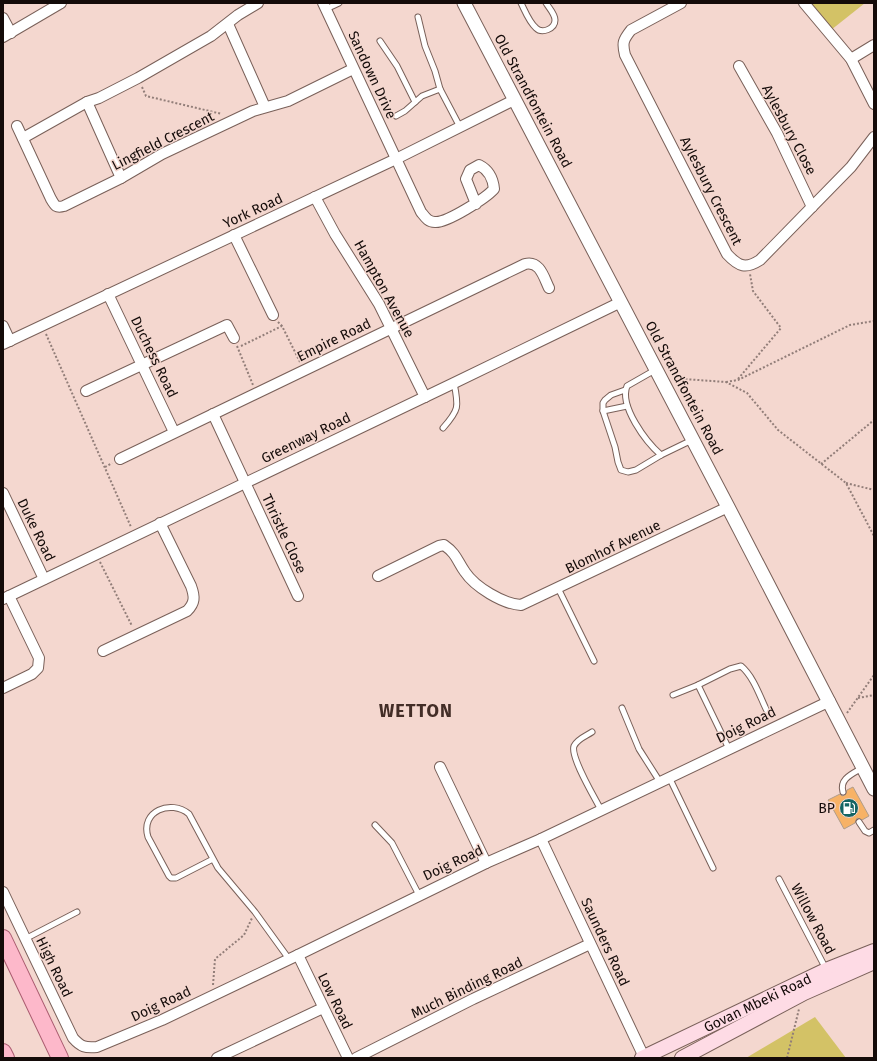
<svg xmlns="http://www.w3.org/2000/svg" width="877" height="1061" font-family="'Fira Sans',sans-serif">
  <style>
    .green { fill: #d3c266 }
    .building { fill: #f7b266; stroke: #b09d8b }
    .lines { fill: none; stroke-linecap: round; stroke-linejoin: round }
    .service-casing { stroke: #796059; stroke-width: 7 }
    .minor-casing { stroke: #796059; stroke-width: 12 }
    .tertiary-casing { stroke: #796059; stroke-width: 15 }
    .secondary-casing { stroke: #796059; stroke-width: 16 }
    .primary-casing { stroke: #aa5c70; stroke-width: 18 }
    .path { stroke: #927e79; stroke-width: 2; stroke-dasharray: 2 2; stroke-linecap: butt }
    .service { stroke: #fff; stroke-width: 5 }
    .minor { stroke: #fff; stroke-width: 10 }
    .tertiary { stroke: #fff; stroke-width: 13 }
    .secondary { stroke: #fedbe5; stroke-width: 14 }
    .primary { stroke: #fdb8ca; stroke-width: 16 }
    .labels { text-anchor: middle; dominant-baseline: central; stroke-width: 3; stroke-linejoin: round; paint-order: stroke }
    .street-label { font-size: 14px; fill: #140b09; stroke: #f4d7cf }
    .poi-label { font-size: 14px; fill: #140b09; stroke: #f4d7cf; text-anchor: end }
    .district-label { font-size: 18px; font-weight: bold; letter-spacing: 1px; fill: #432d27; stroke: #f4d7cf }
  </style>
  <rect width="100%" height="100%" fill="#f4d7cf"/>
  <!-- green -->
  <g class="green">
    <polygon points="810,3 865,3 831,30"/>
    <polygon points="815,1017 846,1058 746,1058"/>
  </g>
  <!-- building -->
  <polygon class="building" points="853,787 869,816 862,820 857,818 855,823 844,829 828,800 840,794 842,796 845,795 847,790"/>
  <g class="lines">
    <defs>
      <g id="service">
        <path d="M521 3C525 11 529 22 536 28 542 34 555 29 555 20 555 14 549 8 546 3"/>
        <polyline points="326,9 339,3"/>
        <polyline points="418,17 425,46 435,71 440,89"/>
        <polyline points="380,41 397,66 415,102"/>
        <polyline points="396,116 405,111 422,96 440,89 460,127"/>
        <path d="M655 370 627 386C619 406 646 442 661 455"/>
        <polyline points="625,390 611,395 605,400 603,403 603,411 615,447 618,462 621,470 628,472 636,470 661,455 692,440"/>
        <polyline points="603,411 627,406"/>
        <path d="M443 428C459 410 459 407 454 383"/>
        <polyline points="558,588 594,661"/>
        <polyline points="698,685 729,749"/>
        <path d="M673 695 698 685 730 669 741 666C754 677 760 697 767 711"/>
        <polyline points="622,708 639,749 660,782"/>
        <path d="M592 732C586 736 577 739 574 746 570 757 595 798 601 810"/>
        <polyline points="669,777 713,868"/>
        <path d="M843 792C839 779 852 774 862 768"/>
        <polyline points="859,822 865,831 869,833 874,830"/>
        <polyline points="375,825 392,843 419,895"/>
        <path d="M213 859 176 878H171L169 876 148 837C140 811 171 799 189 814L218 868 255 912 289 959"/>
        <polyline points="779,879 826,969"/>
        <polyline points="25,939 77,912"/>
      </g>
      <g id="minor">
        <path d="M323 3 421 212C425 217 428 222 435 222 447 223 486 198 494 189 493 178 489 170 479 165L470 170 466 179 476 204"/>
        <path d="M681 3 631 30C623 40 622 43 625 55L727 254C739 267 746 269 760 260L851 167 874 137"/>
        <polyline points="804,3 851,59 874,104"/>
        <polyline points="3,18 11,33"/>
        <polyline points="228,24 265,107"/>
        <polyline points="3,37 61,3"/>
        <polyline points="851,59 874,45"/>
        <polyline points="739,66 777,133 812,207"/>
        <polyline points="87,102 121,178"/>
        <path d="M17 126 51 199C55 206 56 208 64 206L121 178 162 154 253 111 288 101 353 69"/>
        <polyline points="23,138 87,102 99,98 138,78 211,36 238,15 258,3"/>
        <polyline points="315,197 335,234 379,304 425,397"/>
        <polyline points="234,235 273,315"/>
        <polyline points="108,294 174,432"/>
        <polyline points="3,326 10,341"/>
        <polyline points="3,344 396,159 514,100"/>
        <polyline points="86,391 227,325 234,338"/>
        <polyline points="213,414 298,596"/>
        <path d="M120 459 525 264C540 260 544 278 549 288"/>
        <polyline points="3,493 44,579"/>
        <path d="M378 576 439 546 444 545C457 554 457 561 465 572 475 587 503 604 521 605L728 507"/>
        <polyline points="3,599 454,383 621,302"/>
        <path d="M103 651 187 611C195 603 195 597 191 586L160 523"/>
        <polyline points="3,688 32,674 38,668 39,658 9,596"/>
        <polyline points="440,767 486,863"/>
        <polyline points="541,839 644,1057"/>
        <path d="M3 892 73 1038C81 1047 85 1048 97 1047L162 1020 298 955 486 863 541 839 830 701"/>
        <polyline points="298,955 348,1058"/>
        <polyline points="217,1058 323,1008"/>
        <polyline points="356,1058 473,999 590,944"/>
      </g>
      <polyline id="tertiary" points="464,3 728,507 874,789"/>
      <g id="secondary">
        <path id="s1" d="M642 1058 826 970 874 951"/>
        <polyline points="682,1058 804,993 874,962"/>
      </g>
      <g id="primary">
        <polyline points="3,938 60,1058"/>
        <polyline points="3,1052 6,1058"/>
      </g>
    </defs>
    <!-- service casing -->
    <use href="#service" class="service-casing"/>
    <!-- minor casing -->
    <use href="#minor" class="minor-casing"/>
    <!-- tertiary casing -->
    <use href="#tertiary" class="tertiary-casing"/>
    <!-- secondary casing -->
    <use href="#secondary" class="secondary-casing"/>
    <!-- primary casing -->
    <use href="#primary" class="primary-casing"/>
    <!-- path -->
    <g class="path">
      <polyline points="142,87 146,96 222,114"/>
      <polyline points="278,322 282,326 300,362"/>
      <polyline points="46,334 131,527"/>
      <polyline points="237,346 253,385"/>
      <polyline points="241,346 282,326"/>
      <polyline points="669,368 684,379 726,382 747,393 778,430 846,483 874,536"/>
      <polyline points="738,379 781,328 753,291 750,274"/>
      <polyline points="726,382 738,380 850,325 874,321"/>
      <polyline points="821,464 874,420"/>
      <polyline points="105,467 112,463"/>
      <polyline points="846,483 874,490"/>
      <polyline points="100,562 132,626"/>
      <polyline points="858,698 874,695"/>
      <polyline points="847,713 874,675"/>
      <polyline points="213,985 215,959 244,935 252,918"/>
      <polyline points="787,1058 799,1009"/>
    </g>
    <!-- service -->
    <use href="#service" class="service"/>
    <!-- minor -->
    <use href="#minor" class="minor"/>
    <!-- tertiary -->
    <use href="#tertiary" class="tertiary"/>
    <!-- secondary -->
    <use href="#secondary" class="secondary"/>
    <!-- primary -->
    <use href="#primary" class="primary"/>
  </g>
  <!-- icons -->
  <defs>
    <symbol id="fuel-disc" viewBox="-11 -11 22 22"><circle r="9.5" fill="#146463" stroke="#f4d7cf"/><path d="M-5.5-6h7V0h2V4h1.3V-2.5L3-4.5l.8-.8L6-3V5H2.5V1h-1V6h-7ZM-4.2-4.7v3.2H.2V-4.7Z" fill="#fff"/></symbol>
  </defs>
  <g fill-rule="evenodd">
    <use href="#fuel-disc" x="838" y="797" width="22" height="22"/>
  </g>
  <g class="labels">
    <!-- street labels -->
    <g class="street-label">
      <text transform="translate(372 75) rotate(65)">Sandown Drive</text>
      <text transform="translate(533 101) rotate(62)">Old Strandfontein Road</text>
      <text transform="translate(789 130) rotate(62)">Aylesbury Close</text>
      <text transform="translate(163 141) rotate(-27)">Lingfield Crescent</text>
      <text transform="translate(711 191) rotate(63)">Aylesbury Crescent</text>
      <text transform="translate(253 211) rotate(-25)">York Road</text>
      <text transform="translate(384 289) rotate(61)">Hampton Avenue</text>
      <text transform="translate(334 340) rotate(-26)">Empire Road</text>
      <text transform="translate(154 357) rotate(64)">Duchess Road</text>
      <text transform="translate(684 388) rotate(62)">Old Strandfontein Road</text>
      <text transform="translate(306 438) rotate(-26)">Greenway Road</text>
      <text transform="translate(36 530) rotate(64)">Duke Road</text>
      <text transform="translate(284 534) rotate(65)">Thristle Close</text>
      <text transform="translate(613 547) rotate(-26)">Blomhof Avenue</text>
      <text transform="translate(746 725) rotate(-26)">Doig Road</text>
      <text transform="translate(453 863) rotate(-25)">Doig Road</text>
      <text transform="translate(813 919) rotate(62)">Willow Road</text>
      <text transform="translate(605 942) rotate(65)">Saunders Road</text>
      <text transform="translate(54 967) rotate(64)">High Road</text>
      <text transform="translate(467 988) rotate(-26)">Much Binding Road</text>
      <text transform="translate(335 1001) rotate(64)">Low Road</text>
      <text stroke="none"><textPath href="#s1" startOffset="128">Govan Mbeki Road</textPath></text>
      <text transform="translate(161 1004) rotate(-25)">Doig Road</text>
    </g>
    <!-- poi labels -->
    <g class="poi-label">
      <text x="835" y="808">BP</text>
    </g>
    <!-- district labels -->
    <g class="district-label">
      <text x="416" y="711">WETTON</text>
    </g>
  </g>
  <!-- border -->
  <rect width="877" height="1061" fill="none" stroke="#140b09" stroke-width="8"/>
</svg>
